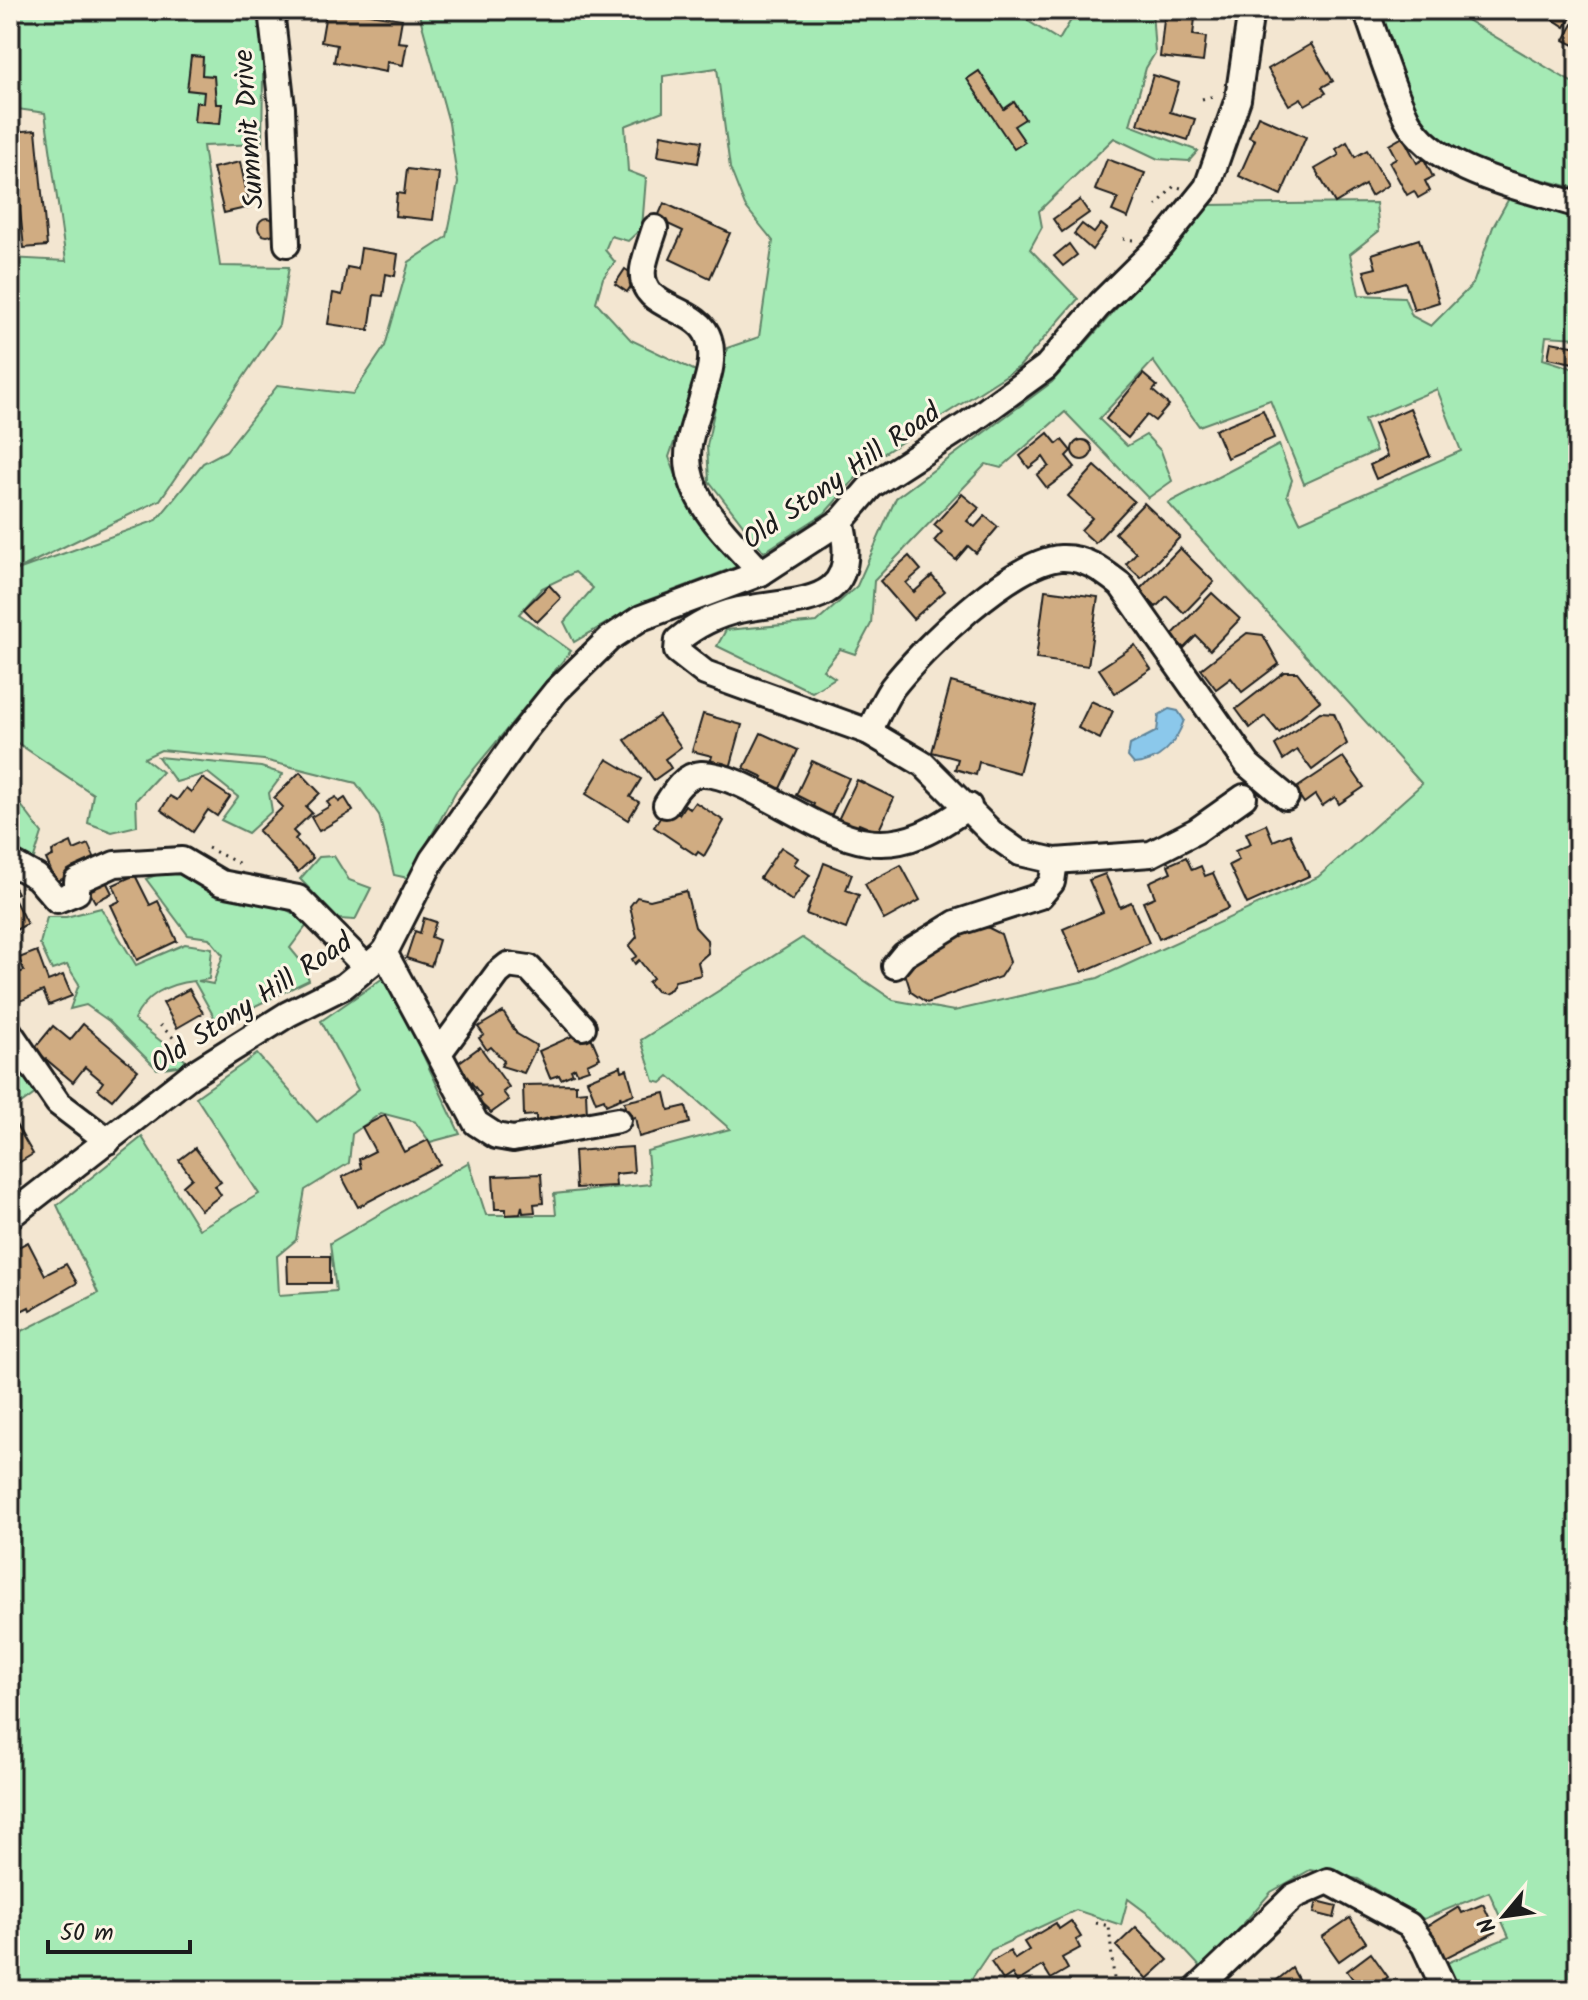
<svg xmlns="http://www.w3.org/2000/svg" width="1588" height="2000" font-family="Kalam,sans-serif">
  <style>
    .green { fill: #a5eab5; stroke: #608368; stroke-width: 2 }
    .water { fill: #8bc8eb; stroke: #5f8398; stroke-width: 2 }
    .building { fill: #d0ac82; stroke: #1c1c1c; stroke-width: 2 }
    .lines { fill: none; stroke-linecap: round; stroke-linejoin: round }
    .minor-casing { stroke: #1c1c1c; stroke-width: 30 }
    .path { stroke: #1c1c1c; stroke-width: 3; stroke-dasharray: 2 6; stroke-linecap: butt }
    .minor { stroke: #fcf5e5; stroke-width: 24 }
    .labels { text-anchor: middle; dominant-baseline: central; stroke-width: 6; stroke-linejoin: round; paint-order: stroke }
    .street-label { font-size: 28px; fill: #1c1c1c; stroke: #fcf5e5 }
  </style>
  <rect width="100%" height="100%" fill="#f3e6d1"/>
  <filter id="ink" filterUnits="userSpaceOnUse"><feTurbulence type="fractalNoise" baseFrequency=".0125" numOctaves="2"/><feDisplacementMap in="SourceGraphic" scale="16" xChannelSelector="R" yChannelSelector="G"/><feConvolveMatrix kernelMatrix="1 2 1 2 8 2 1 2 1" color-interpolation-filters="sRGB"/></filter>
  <g filter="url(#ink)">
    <!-- green -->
    <g class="green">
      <polygon points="10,10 264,10 262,144 203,146 220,266 289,267 279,325 160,500 12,572 157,520 203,463 226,451 278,385 353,394 385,346 409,262 447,237 458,183 449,123 418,10 1010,10 1059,40 1077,10 1152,10 1155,53 1146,68 1130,125 1198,151 1189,161 1158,159 1114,138 1039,211 1042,227 1030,249 1078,299 1019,367 869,463 825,513 764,552 709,481 707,446 727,348 759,337 773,241 745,206 730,168 717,68 663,76 663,111 625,126 628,171 646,178 642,228 628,241 611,236 605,250 615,262 603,278 596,302 631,340 698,372 669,457 687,504 741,565 643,602 574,642 564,622 593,588 575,572 542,588 519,614 571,651 456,791 408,878 394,875 379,815 356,783 264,760 161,750 144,758 162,772 136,800 137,826 112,832 88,823 93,794 13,740 10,742 10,258 66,261 45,113 10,108"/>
      <path d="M1374 10H1450L1578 86V189C1529 174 1439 162 1413 115 1395 84 1386 43 1374 10Z"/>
      <polygon points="1512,193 1578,217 1578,338 1546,336 1543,359 1578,370 1578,1990 1446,1990 1442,1965 1509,1937 1489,1892 1424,1919 1358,1879 1310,1870 1271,1892 1203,1970 1159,1922 1128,1899 1121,1925 1076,1910 991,1950 964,1990 933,1985 929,1990 10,1990 10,1337 98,1293 57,1205 142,1137 199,1229 259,1194 196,1097 257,1054 317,1122 358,1090 321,1021 386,976 460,1134 430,1142 415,1122 381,1113 352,1134 349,1163 305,1190 296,1240 277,1256 279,1295 336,1291 330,1243 469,1162 486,1215 556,1215 554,1194 650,1184 647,1151 730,1129 669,1076 661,1083 654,1081 641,1040 802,938 893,1000 954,1011 1098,978 1318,877 1422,784 1168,503 1279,445 1292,480 1287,495 1300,522 1461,451 1437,389 1364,420 1376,451 1304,484 1270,400 1199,426 1153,361 1099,419 1127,446 1146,435 1161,451 1172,481 1148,498 1065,412 1001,468 986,464 874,581 871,624 855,654 840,649 823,670 835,678 812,692 717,646 726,630 817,622 857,586 896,498 1052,382 1207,205 1376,203 1379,231 1350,254 1359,295 1404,297 1412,316 1431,326 1473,284 1493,227"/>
      <polygon points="158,757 261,767 283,774 269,793 272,811 248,833 221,820 238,797 208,773 176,782"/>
      <polygon points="21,805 42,833 33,861 10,855 10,807"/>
      <polygon points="334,856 349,880 371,888 355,920 338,919 300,879 319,857"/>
      <path d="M166 871C195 873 195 882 219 891 252 904 281 898 307 925L290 948 304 965 309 980 218 1024 194 981C166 984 146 995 134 1020L190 1064 157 1069 109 1021 86 1005 70 1009 79 984 67 965 52 970 40 944 47 917H66L101 908 136 965 185 944 212 948 209 979 198 981 213 984 223 955 209 938 188 935 146 879Z"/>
      <polygon points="10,1058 36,1093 10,1112"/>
    </g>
    <!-- water -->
    <path class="water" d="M1169 709 1178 711 1184 720C1176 744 1160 762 1134 764L1128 757 1130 745 1157 731 1159 715Z"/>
    <!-- building -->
    <g class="building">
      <polygon points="343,10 402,19 398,42 407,43 403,65 387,62 386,72 334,62 337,45 321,42 326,13 342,15"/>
      <polygon points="1165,10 1196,10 1193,35 1206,37 1203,62 1160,57"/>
      <polygon points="1549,10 1576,10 1565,27 1545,14"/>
      <polygon points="1578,15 1578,47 1564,40"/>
      <polygon points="1311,44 1333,81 1322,87 1326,93 1305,105 1301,98 1289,105 1268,69"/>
      <polygon points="191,56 203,57 202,75 214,76 216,104 222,104 220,124 194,122 196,102 203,103 204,92 187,90"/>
      <polygon points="979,71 1004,109 1014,102 1025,119 1014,126 1025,142 1014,149 967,79"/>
      <polygon points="1153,75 1179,83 1170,112 1195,119 1188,140 1138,124"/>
      <polygon points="1258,116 1306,137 1281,195 1239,176 1255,140 1249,137"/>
      <polygon points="36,130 47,246 24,248 19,201 10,202 10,132"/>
      <polygon points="661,134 702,141 698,163 658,156"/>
      <polygon points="1403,137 1417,163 1424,159 1433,177 1425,181 1430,191 1418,198 1414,191 1407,195 1389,162 1396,158 1389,145"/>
      <polygon points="1347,142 1355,157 1367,150 1388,185 1371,196 1365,185 1335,203 1315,169 1339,155 1336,149"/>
      <polygon points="1107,159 1145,173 1128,218 1112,211 1118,198 1095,190"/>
      <polygon points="240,162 250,207 224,213 213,168"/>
      <polygon points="407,169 439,173 433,220 395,216 397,193 404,194"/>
      <polygon points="1080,200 1089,213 1062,232 1053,219"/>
      <polygon points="664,203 730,233 710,278 670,259 683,231 657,219"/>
      <circle cx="267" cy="227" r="9"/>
      <polygon points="1082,224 1094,233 1101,224 1107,229 1092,250 1074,234"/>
      <polygon points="1419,239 1439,302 1414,310 1405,282 1371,292 1364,271 1376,268 1372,254"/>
      <polygon points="1069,244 1077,255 1063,266 1054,256"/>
      <polygon points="361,248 398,254 395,276 386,274 383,296 374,295 369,330 328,324 333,293 342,295 347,267 358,269"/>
      <polygon points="625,269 637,277 627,292 615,284"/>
      <polygon points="1551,342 1578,347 1578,364 1548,358"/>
      <polygon points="1143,374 1157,386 1153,391 1169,405 1155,421 1147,415 1128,438 1106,419"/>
      <polygon points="1410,408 1430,456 1376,479 1370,465 1387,457 1374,424"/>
      <polygon points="1263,410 1274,438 1227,458 1215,430"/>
      <polygon points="1048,433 1057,444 1062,440 1071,451 1066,456 1075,467 1047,488 1037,475 1049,466 1043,457 1029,468 1020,456"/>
      <circle cx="1082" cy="450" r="10"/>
      <polygon points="1095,466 1134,501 1095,543 1081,530 1092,518 1068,496"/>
      <polygon points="962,494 979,508 967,521 975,527 985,516 998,527 976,553 968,546 956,560 934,541 942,532 934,525"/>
      <polygon points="1144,503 1180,537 1141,578 1126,564 1136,553 1115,533"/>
      <polygon points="1180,548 1214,582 1184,613 1167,596 1156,607 1139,590"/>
      <polygon points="909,556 921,570 906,583 914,592 932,576 945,591 913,619 880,581"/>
      <polygon points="549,585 561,598 537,622 524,609"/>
      <polygon points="1045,590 1098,597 1088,666 1036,659"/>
      <polygon points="1212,593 1240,619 1210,650 1196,636 1184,648 1171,636"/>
      <polygon points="1247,633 1263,635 1279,664 1242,692 1231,678 1216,689 1201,669"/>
      <polygon points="1135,645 1151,669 1115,693 1099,669"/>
      <polygon points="1284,672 1297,672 1320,701 1279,733 1265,716 1250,728 1236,709"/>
      <polygon points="951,682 1037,706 1019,773 979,762 976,775 955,769 958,759 932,752"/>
      <polygon points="1091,701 1113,711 1100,739 1078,728"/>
      <polygon points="1320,712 1334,713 1347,744 1312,770 1297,750 1283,760 1275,745"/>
      <polygon points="703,714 742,725 729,772 709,766 712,756 692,751"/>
      <polygon points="659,716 681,747 665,759 671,768 654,780 625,740"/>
      <polygon points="761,733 798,750 777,795 758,786 763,777 744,768"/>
      <polygon points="1343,757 1364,787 1339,804 1335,797 1322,806 1315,795 1304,803 1295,789"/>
      <polygon points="607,759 641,779 630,797 639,802 628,820 586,794"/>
      <polygon points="812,761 849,778 828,823 810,814 814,804 796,795"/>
      <polygon points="300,772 320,793 306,807 312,813 293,831 298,836 295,839 313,858 298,872 258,831 283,807 274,798"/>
      <polygon points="202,778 230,797 217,816 208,810 193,832 161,810 170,796 177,800 186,788 191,792"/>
      <polygon points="857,780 894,798 878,832 859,824 855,833 836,824"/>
      <polygon points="336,797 339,802 345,798 353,811 319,831 311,817 330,806 327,802"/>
      <polygon points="695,802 724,821 704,856 698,852 696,855 654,827 668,806 679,814 685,805 690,809"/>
      <polygon points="1266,824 1273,841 1290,834 1309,876 1247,904 1229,865 1239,860 1235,851 1251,844 1246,833"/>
      <polygon points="71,842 74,850 88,844 97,863 56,882 46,859 53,856 52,851"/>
      <polygon points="781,847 798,858 794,864 810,875 792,901 760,878"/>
      <polygon points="1186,857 1192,870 1201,866 1205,876 1213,873 1229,908 1159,939 1143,902 1155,897 1149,882 1171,872 1168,865"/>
      <polygon points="824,863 852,874 846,890 859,895 846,929 806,914"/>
      <polygon points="901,865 920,900 884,920 865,884"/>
      <polygon points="1105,874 1120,907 1131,902 1149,943 1082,972 1063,929 1103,912 1089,880"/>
      <polygon points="135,875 150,905 158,901 177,941 137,960 111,905 120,901 113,885"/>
      <polygon points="105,879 112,893 95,902 87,887"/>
      <polygon points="10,880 17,893 12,895 27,924 10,933"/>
      <polygon points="686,891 695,927 707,940 708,953 698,962 701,975 675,981 671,989 663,993 656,991 648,982 653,978 639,960 635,964 632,959 637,956 629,946 637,937 630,906 637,897 650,900"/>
      <polygon points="424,918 436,922 431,937 439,940 431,966 406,958 415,931 420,933"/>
      <polygon points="985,926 1001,934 1010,962 1000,977 927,1003 911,992 904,970 914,954"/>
      <polygon points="37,951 48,981 63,975 72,996 49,1005 43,991 20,1001 10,976 24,971 19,958"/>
      <polygon points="189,989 203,1013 177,1028 163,1003"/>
      <polygon points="503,1012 517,1034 537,1046 524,1073 501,1066 504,1061 491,1047 487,1050 479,1038 484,1035 478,1027"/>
      <polygon points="83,1024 138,1070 112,1100 98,1089 103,1082 85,1067 73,1082 34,1049 53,1026 70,1040"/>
      <polygon points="579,1033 582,1041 591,1037 600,1058 587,1064 589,1069 577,1073 575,1068 571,1070 573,1074 561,1079 559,1075 550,1078 539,1051"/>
      <polygon points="480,1047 509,1087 503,1092 509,1100 491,1113 476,1099 481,1095 468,1078 464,1081 461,1076 465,1073 458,1063"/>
      <polygon points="621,1066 622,1071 627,1069 634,1094 621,1099 620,1095 620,1099 606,1105 604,1099 596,1102 587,1080"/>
      <polygon points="576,1084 576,1092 586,1091 587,1117 555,1124 555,1117 550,1117 550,1124 536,1124 536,1115 524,1116 523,1085"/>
      <polygon points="665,1093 669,1110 686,1106 690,1123 639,1137 635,1117 627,1119 624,1102"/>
      <polygon points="385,1115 404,1152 428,1140 440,1164 358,1207 342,1177 361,1168 359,1159 375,1151 362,1127"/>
      <polygon points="15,1123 33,1154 10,1168 10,1126"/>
      <polygon points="632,1147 634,1172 615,1174 616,1186 576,1188 574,1151"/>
      <polygon points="195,1148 221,1182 215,1186 221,1195 201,1210 183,1186 192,1178 179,1160"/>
      <polygon points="541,1174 543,1203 534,1204 535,1212 523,1213 522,1206 520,1214 506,1215 506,1209 495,1209 493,1176"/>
      <polygon points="28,1242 45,1275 66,1264 77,1283 30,1310 29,1307 15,1314 10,1306 10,1251"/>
      <polygon points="287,1256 330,1256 330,1283 288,1283"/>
      <polygon points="1317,1901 1337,1906 1334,1918 1314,1913"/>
      <polygon points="1483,1904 1496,1932 1441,1960 1426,1927 1459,1907 1462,1913"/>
      <polygon points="1350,1918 1366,1942 1339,1961 1322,1937"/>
      <polygon points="1071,1921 1081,1937 1076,1940 1080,1948 1062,1958 1068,1969 1051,1979 1043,1966 1017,1982 1012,1974 1003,1980 991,1962 1010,1951 1015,1959 1029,1950 1024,1942 1056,1923 1059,1929"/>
      <polygon points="1136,1927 1168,1960 1147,1979 1116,1946"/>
      <polygon points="1371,1953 1388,1977 1371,1990 1361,1990 1347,1971"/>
      <polygon points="1292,1968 1304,1990 1269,1990 1267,1988"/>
    </g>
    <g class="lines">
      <defs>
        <g id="minor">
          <polyline points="271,10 282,108 287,244"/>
          <path d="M1366 10C1379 46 1390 85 1407 119 1434 172 1525 188 1578 205"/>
          <path d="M655 228C651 241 645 256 643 269 638 311 699 305 709 339 715 360 708 378 702 398 698 414 691 430 689 445 680 497 731 538 761 573"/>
          <path d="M841 521C864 610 797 598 739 610 717 615 695 626 678 640L677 651 705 673 869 732 923 764 993 834 1020 853 1055 861 1151 854 1196 831 1244 797"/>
          <path d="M869 732C876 718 883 701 892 688 921 650 1012 561 1061 558 1086 557 1103 571 1121 585L1248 765 1286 797"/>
          <path d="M666 805C674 792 684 775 701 774 742 772 816 835 867 842 907 848 938 828 969 806"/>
          <polyline points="10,862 37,877 57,900 77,892 77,881 115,864 182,860 221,883 298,898 366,967"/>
          <polyline points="384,952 476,1123 496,1136 513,1139 618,1120"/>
          <polyline points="895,966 904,955 956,923 1040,896 1052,882 1055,861"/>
          <polyline points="10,1033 58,1103 108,1141"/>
          <polyline points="439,1053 498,973 508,965 529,968 583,1027"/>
          <polyline points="10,1216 191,1075 288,1014 344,986 385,952 432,860 520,736 556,691 609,639 641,618 761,573 841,521 871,486 969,423 1046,367 1101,303 1161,244 1207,187 1238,99 1251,10"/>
          <polyline points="1196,1990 1294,1896 1328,1881 1409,1925 1424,1945 1445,1990"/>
        </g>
      </defs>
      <!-- minor casing -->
      <use href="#minor" class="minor-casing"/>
      <!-- path -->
      <g class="path">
        <polyline points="1219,16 1228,13"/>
        <polyline points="1202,99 1217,95"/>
        <polyline points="1156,206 1174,186 1181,188"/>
        <polyline points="1123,239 1133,240"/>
        <polyline points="208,848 240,864"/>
        <polyline points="160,1025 187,1051"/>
        <polyline points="1096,1923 1109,1926 1114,1979"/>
      </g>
      <!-- minor -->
      <use href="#minor" class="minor"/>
    </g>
  </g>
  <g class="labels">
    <!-- street labels -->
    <g class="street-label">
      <text transform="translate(250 129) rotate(-94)">Summit Drive</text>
      <text transform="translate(842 477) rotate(-35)">Old Stony Hill Road</text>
      <text transform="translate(252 1004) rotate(-33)">Old Stony Hill Road</text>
    </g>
  </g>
  <!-- margin -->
  <rect width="1588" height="2000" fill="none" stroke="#fcf5e5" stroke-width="40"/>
  <rect x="20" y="20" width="1548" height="1960" fill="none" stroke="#1c1c1c" stroke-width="3" filter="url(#ink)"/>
  <!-- north arrow -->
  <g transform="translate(1504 1916) rotate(241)" stroke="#fcf5e5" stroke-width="6" paint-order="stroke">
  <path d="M0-6L14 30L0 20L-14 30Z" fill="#1c1c1c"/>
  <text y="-12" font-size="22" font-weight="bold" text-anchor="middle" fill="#1c1c1c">N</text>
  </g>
  <!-- scale -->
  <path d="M48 1940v12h142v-12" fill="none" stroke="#1c1c1c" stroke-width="4"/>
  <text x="60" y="1940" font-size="24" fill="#1c1c1c" stroke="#fcf5e5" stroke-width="6" paint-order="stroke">50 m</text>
</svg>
